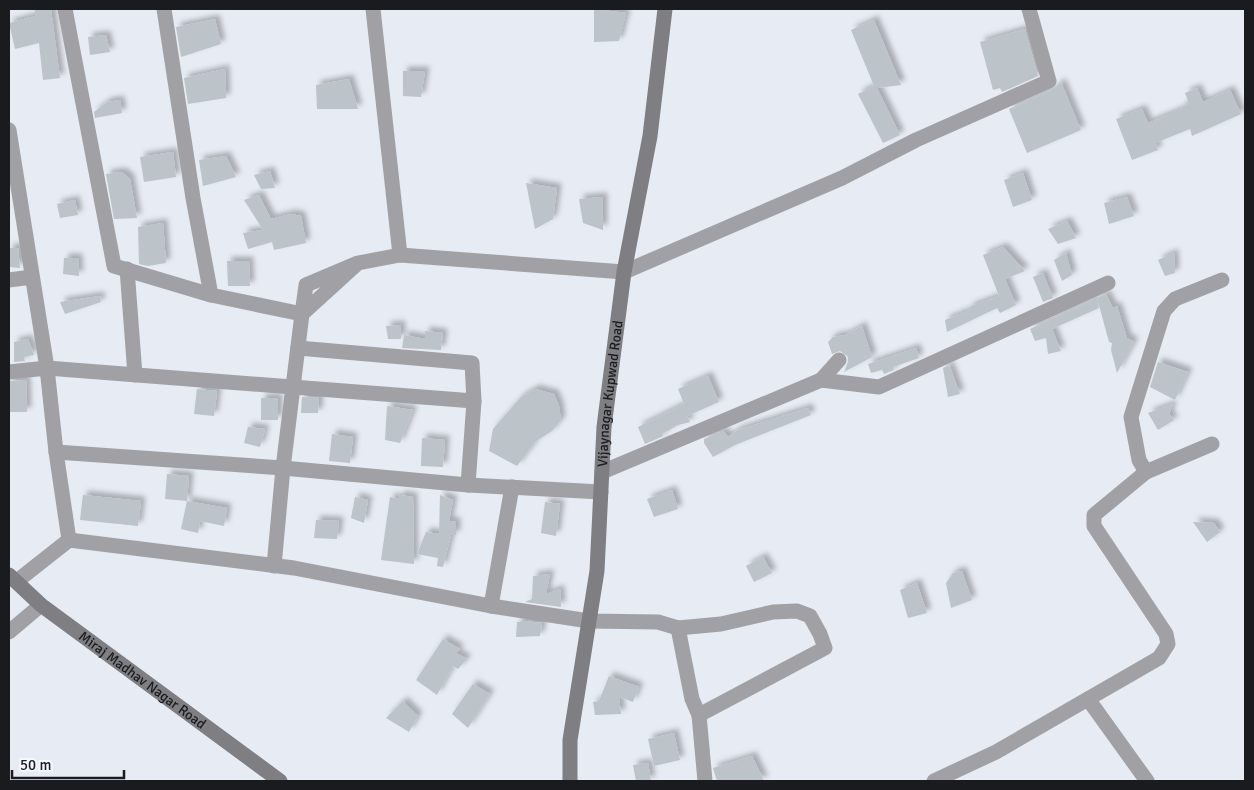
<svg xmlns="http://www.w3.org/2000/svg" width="1254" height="790" font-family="Signika,sans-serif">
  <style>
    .building { fill: #bcc3c9; filter: url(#shadow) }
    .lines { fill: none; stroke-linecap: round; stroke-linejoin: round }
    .street { stroke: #a1a1a5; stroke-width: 15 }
    .secondary { stroke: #7e7e83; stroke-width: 15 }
    .labels { text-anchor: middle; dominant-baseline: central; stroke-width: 4.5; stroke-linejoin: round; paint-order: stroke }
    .street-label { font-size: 14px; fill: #1a1b1e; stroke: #f5f8ff }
  </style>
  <defs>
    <filter id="shadow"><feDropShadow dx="4.5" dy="-4.5" stdDeviation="2.5" flood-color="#0004"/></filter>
  </defs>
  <rect width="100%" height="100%" fill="#e7ebf3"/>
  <!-- building -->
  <g class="building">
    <polygon points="35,9 51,9 60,78 43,80 39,43 15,49 9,23 35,16"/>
    <polygon points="594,9 626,13 619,41 594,42"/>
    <polygon points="215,19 221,44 181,57 176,27"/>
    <polygon points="874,20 901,85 877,88 900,135 883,143 858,94 874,86 851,30"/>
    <polygon points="1025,29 1038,76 1002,92 1000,88 993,90 980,42"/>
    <polygon points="106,35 110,52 90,55 88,37"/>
    <polygon points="225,69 226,98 188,104 184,78"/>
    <polygon points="403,71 425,71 421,97 403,96"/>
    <polygon points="349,79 358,109 317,109 316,85"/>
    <polygon points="1061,82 1081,130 1027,153 1009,109 1053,90"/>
    <polygon points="1197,88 1203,102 1230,90 1241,114 1192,136 1190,129 1155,143 1158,150 1132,160 1116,119 1142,109 1148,123 1182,109 1181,107 1189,104 1185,93"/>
    <polygon points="120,100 122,113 95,118 94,112 107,102"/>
    <polygon points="173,152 176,177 144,182 140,157"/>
    <polygon points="226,156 236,177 203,186 199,160"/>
    <polygon points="270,171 275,188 261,189 254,175"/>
    <polygon points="122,172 130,179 137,218 114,219 106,174"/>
    <polygon points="1023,173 1032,200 1013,207 1004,180"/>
    <polygon points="526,183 557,188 553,219 535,229"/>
    <polygon points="259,195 271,219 291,214 301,216 306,243 274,250 272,242 248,249 243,233 263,230 244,200"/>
    <polygon points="603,197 603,230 583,223 579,199"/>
    <polygon points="1127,197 1134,216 1109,224 1104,203"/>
    <polygon points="75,200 78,215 60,218 57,204"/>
    <polygon points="1067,221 1076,238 1058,244 1048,229"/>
    <polygon points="163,223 166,263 148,266 139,264 138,227"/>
    <polygon points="1003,247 1025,271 1005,279 1016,305 1000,313 997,308 947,332 945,320 970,310 969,307 999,296 983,255"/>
    <polygon points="9,248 18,248 20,268 9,267"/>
    <polygon points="1066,253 1072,275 1062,281 1054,260"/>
    <polygon points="1174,253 1175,273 1165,276 1158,260"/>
    <polygon points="64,258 78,258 79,276 63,274"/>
    <polygon points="227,261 249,261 250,286 228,286"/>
    <polygon points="1043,273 1053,298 1043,302 1033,277"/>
    <polygon points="1106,294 1113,308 1117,306 1127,338 1134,342 1117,373 1111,350 1112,343 1109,342 1097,298"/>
    <polygon points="100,296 101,302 65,314 60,302"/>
    <polygon points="1096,299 1099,308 1052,329 1061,351 1048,354 1046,338 1035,341 1030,329"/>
    <polygon points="401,325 401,339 388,339 386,326"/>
    <polygon points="862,326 872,357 844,372 848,362 848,357 840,351 832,354 828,342 833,337 845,335"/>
    <polygon points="425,331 443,333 441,350 402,348 404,335 425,339"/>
    <polygon points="28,339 34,355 24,357 25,361 14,362 14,342"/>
    <polygon points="916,348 919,358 893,367 894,370 884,374 882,370 871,373 868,364"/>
    <polygon points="1158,362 1188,372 1175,400 1150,387"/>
    <polygon points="949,365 960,394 948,397 943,368"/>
    <polygon points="708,376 719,402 687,416 690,422 678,425 662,434 663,436 645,444 638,427 684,404 678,389"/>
    <polygon points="26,380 27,412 9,412 9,381"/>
    <polygon points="197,389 217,391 214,416 194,414"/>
    <polygon points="535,389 554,394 559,406 561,420 552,431 536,441 517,466 489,451 493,429 521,397"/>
    <polygon points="302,397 319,398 318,413 301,413"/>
    <rect x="261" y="398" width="17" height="22"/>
    <polygon points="1173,404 1169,414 1174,420 1158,430 1148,413"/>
    <polygon points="387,406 413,410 400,443 385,440"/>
    <polygon points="808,408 811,415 735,445 713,457 704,443 704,439 723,431 728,437 738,430"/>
    <polygon points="248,427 265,429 260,447 244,443"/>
    <polygon points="332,434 353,437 350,463 329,461"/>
    <polygon points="422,438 445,440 443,467 421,466"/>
    <polygon points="167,474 189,476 187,501 165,499"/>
    <polygon points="672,490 678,509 654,517 647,499"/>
    <polygon points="83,495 141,501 138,526 80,520"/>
    <polygon points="400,495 413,497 414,564 381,560 390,497 399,499"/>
    <polygon points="440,495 453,500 449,521 456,522 456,535 451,535 443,567 437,566 438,558 417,554 426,532 439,534"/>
    <polygon points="355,497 368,500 364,523 351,518"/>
    <polygon points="187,501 227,508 224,526 200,521 198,533 181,529"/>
    <polygon points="545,502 560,504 556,536 541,533"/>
    <polygon points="316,520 339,521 337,539 314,538"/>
    <polygon points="1193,522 1214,523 1220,532 1207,542"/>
    <polygon points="763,557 772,573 754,582 746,566"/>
    <polygon points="962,571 972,600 951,608 946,583 953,573"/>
    <polygon points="550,574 546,594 560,589 561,607 525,602 532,599 533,576"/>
    <polygon points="917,583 927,613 908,618 900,590"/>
    <polygon points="524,621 542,623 540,636 516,637 517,622"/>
    <polygon points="443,639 460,649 456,653 467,659 458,669 453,666 437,695 416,680"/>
    <polygon points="609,676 639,687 633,702 619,697 621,714 595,715 593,702 599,701"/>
    <polygon points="473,684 490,694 468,728 452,714"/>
    <polygon points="403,701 418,716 409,732 386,718"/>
    <polygon points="674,733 680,760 654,766 648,739"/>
    <polygon points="752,756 764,781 717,781 713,768"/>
    <polygon points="648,763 651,781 636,781 633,765"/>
  </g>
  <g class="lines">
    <!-- street -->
    <g class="street">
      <polyline points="65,9 114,266 211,295"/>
      <polyline points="164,9 193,198 211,295 302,314 283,468 274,566"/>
      <polyline points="373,9 400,255"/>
      <polyline points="9,130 47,368 474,401 468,485"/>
      <polyline points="358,263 302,314 306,285 358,263 400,255 624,272 842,178 916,140 1049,81 1029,9"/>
      <polyline points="127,269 135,375"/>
      <polyline points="9,280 32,277"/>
      <polyline points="298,348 472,363 474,401"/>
      <polyline points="9,372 47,368 56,452 69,540 17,581"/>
      <polyline points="821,380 879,387 1108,283"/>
      <polyline points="56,452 283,468 468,485 601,492"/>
      <polyline points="602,472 821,380 839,360"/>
      <polyline points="1146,472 1139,460 1131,417 1164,311 1175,299 1222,280"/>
      <polyline points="69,540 294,568 491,606 589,621 658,622 678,628 721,624 773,612 797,611 810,616 820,634 825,648 699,715"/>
      <polyline points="491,606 512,487"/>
      <polyline points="678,628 692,699 699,715 705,781"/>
      <polyline points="9,632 41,605"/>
      <polyline points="1088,699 1147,781"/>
      <polyline points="934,781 996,752 1159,658 1168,644 1166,634 1094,526 1094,515 1146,472 1212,444"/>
    </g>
    <!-- secondary -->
    <g class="secondary">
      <path id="s1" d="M9 575 41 605 280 781"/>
      <path id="s2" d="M570 781V740L597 571 604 427 624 272 650 136 665 9"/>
    </g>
  </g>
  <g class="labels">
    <!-- street labels -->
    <g class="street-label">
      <text stroke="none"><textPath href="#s2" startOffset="390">Vijaynagar Kupwad Road</textPath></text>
      <text stroke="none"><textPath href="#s1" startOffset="170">Miraj Madhav Nagar Road</textPath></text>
    </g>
  </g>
  <!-- border -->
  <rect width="1254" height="790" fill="none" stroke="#1a1b1e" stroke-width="20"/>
  <!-- scale -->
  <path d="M12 770v8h112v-8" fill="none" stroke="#1a1b1e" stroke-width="2.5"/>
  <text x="20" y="770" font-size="15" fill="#1a1b1e" stroke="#f5f8ff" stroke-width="4" paint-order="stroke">50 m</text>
</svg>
